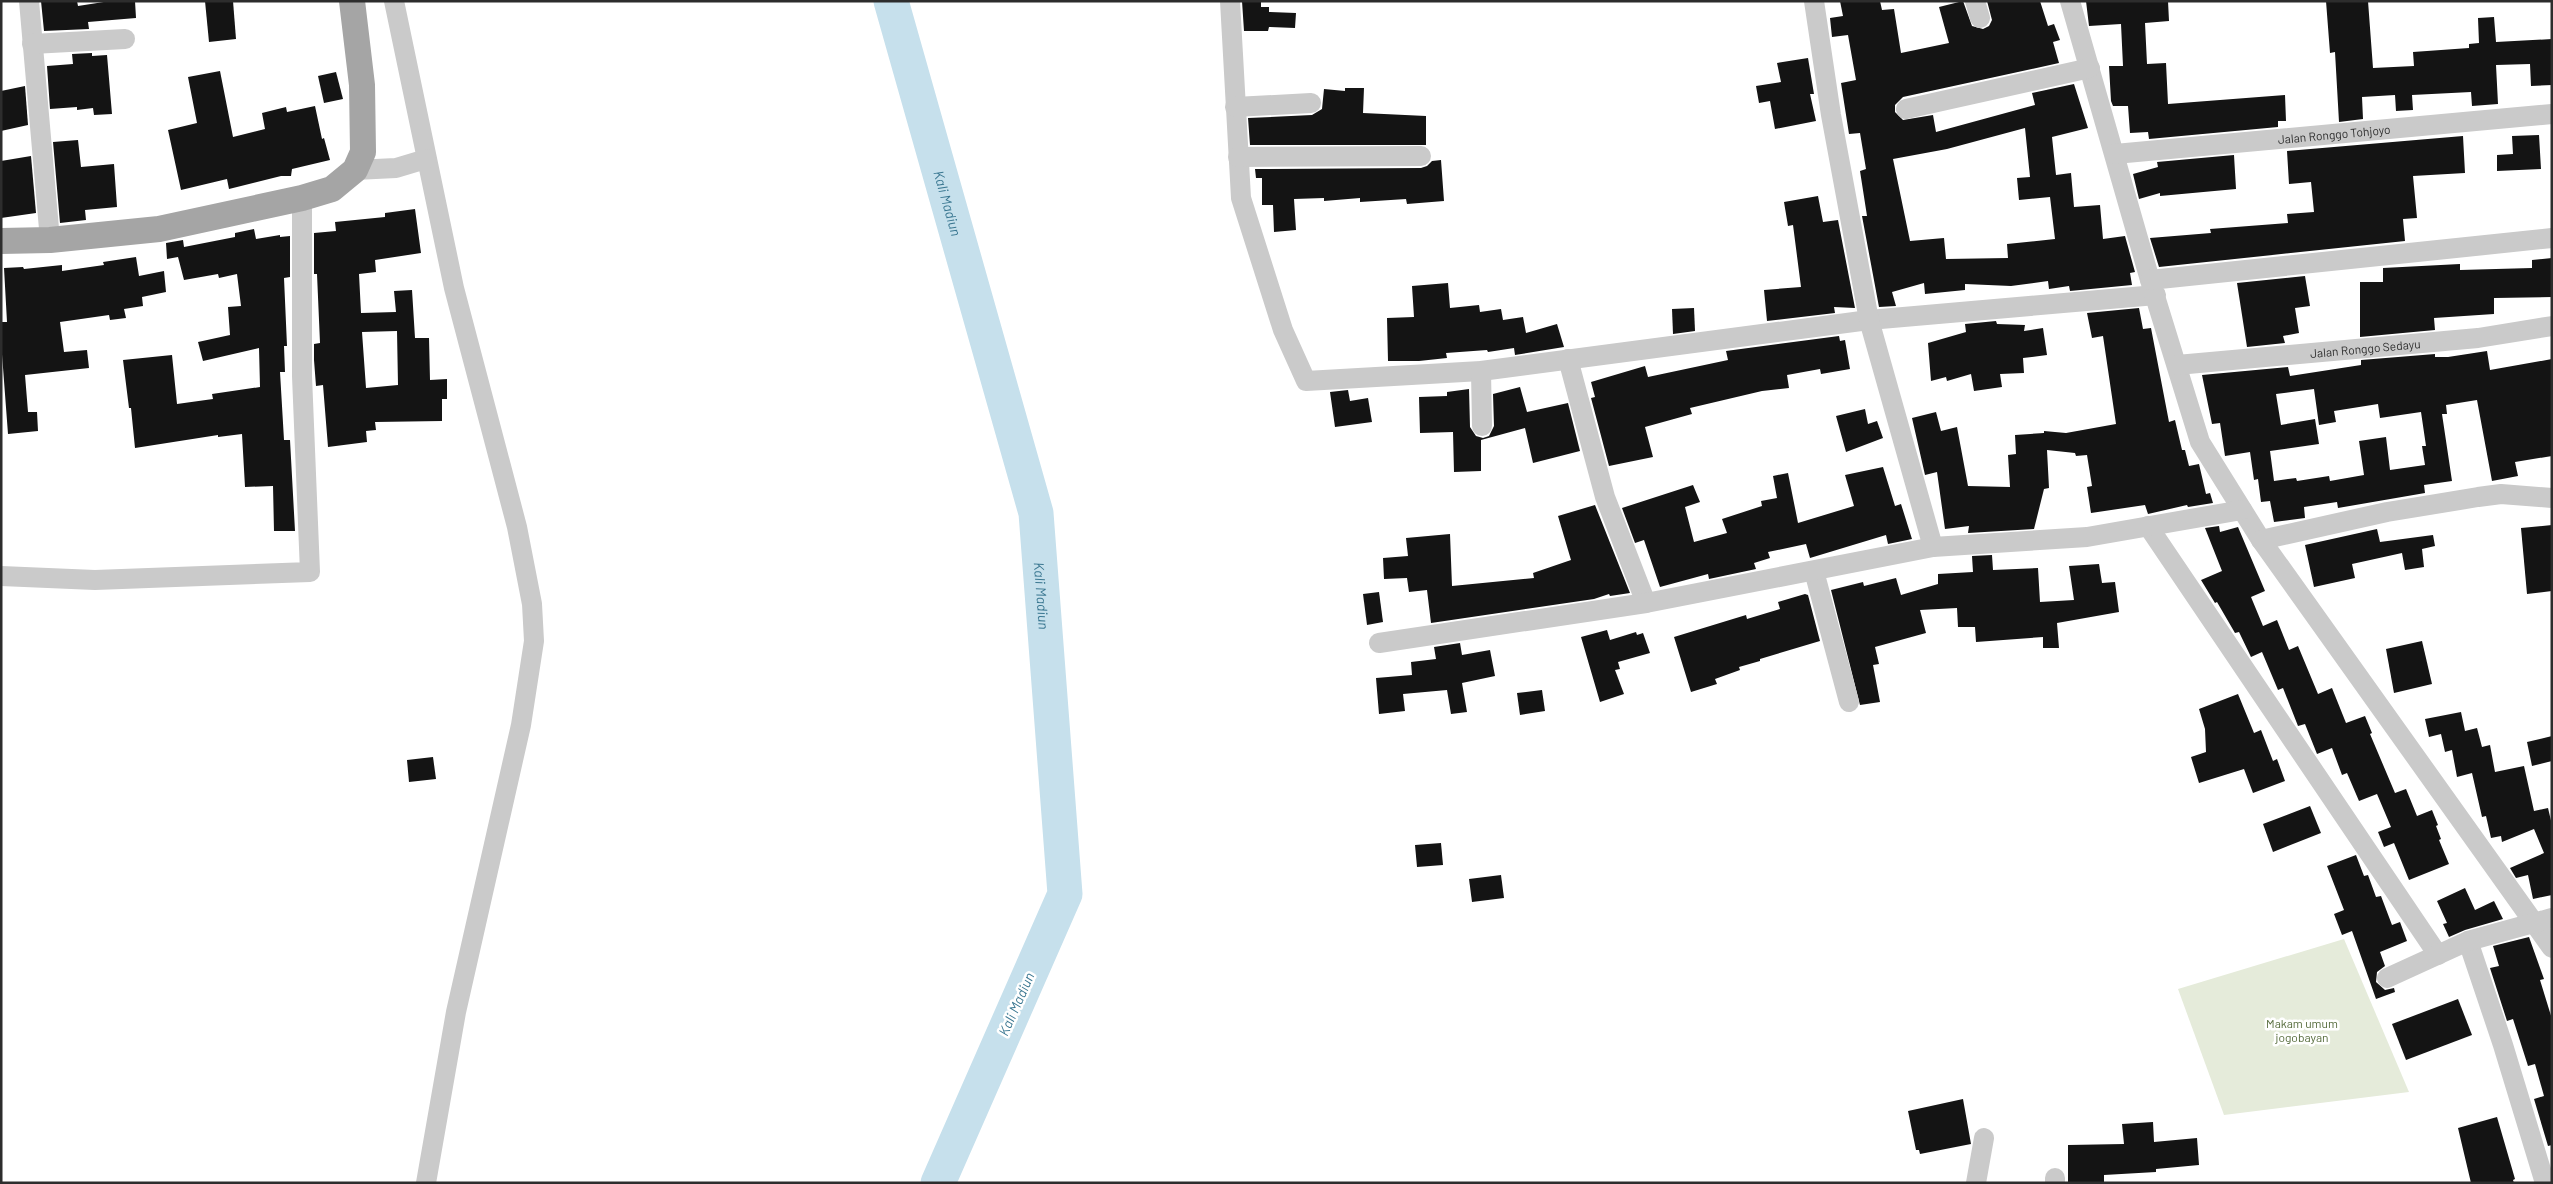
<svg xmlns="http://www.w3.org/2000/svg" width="2553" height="1184" font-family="Barlow,sans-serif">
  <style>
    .green { fill: #e5ebda }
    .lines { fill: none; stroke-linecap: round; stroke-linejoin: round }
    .river { stroke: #c6e0ec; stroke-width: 35 }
    .building { fill: #141414; fill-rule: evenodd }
    .minor { stroke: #cacaca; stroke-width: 20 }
    .major { stroke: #a5a5a5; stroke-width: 26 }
    .labels { text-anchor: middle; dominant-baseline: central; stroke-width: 5; stroke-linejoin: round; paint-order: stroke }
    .street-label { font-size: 12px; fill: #2d2d2d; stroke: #fff }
    .park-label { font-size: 12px; fill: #546a3a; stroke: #fff }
    .water-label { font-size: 14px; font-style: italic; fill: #3a7791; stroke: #fff }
  </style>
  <rect width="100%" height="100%" fill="#fff"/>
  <!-- green -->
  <polygon class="green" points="2344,939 2409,1092 2224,1115 2178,989"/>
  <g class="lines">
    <!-- river -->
    <path class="river" id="s1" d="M891 1 1036 513 1065 894 938 1183"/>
  </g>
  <!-- building -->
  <g class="building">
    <polygon points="41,1 77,1 78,6 110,1 135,1 136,18 88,22 89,29 44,31"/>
    <polygon points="205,1 233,1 236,39 209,42"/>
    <polygon points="1242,1 1261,1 1261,7 1269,7 1269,12 1296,13 1295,28 1269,27 1268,31 1244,31"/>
    <path d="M1840 1H1880L1882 10 1894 9 1901 53 1949 43 1939 7 1963 1 1972 26 1983 29 1989 26 1992 20 1987 1H2040L2048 26 2054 24 2060 40 2053 42 2059 63 1903 97 1895 105V112L1903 120 1933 115 1936 132 2035 105 2032 93 2074 84 2088 128 2052 137 2056 175 2071 173 2074 207 2100 205 2103 239 2125 236 2135 272 2130 273 2132 285 2070 291 2069 286 2049 289 2048 281 2011 286 1965 284V290L1925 294 1924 283 1892 292 1896 306 1879 307 1862 216H1867L1860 171 1866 169 1860 133 1849 134 1841 83 1856 80 1848 35 1832 37 1830 18 1843 16ZM2025 128 2030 177 2017 178 2019 200 2050 197 2055 239 2007 244 2008 258 1946 259 1944 238 1910 241 1893 159 1947 149Z"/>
    <polygon points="2086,1 2168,1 2169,21 2145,23 2147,64 2166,63 2168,104 2285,95 2286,121 2278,121 2278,127 2149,139 2148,132 2130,133 2128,106 2113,106 2111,101 2109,66 2123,66 2121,24 2089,26"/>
    <polygon points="2326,1 2368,1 2373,68 2414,66 2413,52 2469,48 2469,44 2479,43 2478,18 2494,17 2496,42 2552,39 2552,85 2531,86 2530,64 2496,65 2498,104 2472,106 2471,92 2412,95 2413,110 2396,111 2395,95 2362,97 2363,119 2339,122 2335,52 2330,53"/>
    <polygon points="92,53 92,56 107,55 112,114 94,115 93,108 77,110 77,107 50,109 47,66 73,64 72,54"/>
    <polygon points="1808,58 1814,94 1810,94 1816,121 1775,129 1770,101 1759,103 1756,86 1781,82 1777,63"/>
    <polygon points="220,71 233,137 265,129 262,113 286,107 287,112 315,106 322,139 324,138 330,160 292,169 291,176 281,176 229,189 227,179 181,190 168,130 197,123 188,77"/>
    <polygon points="336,72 343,99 324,103 318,76"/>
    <polygon points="25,86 28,125 1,131 1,91"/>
    <polygon points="1345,88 1364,88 1363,113 1426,116 1426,145 1250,145 1248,118 1312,115 1322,109 1324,89 1345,91"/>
    <polygon points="2539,135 2541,169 2497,171 2497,155 2513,154 2512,136"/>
    <polygon points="2463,136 2465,173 2413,176 2417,218 2403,219 2405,241 2159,267 2150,238 2211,233 2210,229 2288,223 2287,214 2314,212 2311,182 2289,184 2287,151"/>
    <polygon points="78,140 81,167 114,164 117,207 85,210 86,220 60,223 53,142"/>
    <polygon points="2234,155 2236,189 2160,196 2160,193 2139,199 2133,174 2158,167 2157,162"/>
    <polygon points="31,156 36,213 1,218 1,161"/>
    <polygon points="1441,160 1444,201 1407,204 1406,199 1360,202 1360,198 1324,201 1324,198 1294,199 1296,230 1274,232 1273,205 1262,205 1262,178 1256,178 1255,169 1421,168 1427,166 1432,161"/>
    <polygon points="1818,196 1823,222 1838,220 1855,308 1834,307 1835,313 1767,321 1764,290 1801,287 1793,225 1788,226 1784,202"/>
    <path d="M415 209 421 253 375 260 376 272 359 274 361 313 396 312 394 291 412 290 415 338H429L430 380 447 379V399H442V421L375 422 376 430 366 431 367 442 328 447 323 385 316 386 314 360V344L320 343 317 274H314V233L336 231 335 222 385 217V213ZM397 331 398 385 366 388 362 332Z"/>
    <polygon points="254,229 256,239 280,235 280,237 290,236 290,277 284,278 287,346 284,346 285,372 280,372 284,440 290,440 295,531 274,531 273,486 245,487 242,434 218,437 218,435 135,448 131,408 129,408 123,360 172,355 177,404 213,399 212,394 260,387 259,348 203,361 198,342 230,335 228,307 241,306 237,274 219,278 218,274 184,280 178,257 167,259 166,243 183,240 184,247 235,237 235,233"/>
    <polygon points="136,257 139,276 164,271 166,292 142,297 143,306 124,309 126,318 110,320 109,315 60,322 64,352 87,350 89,368 25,375 28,412 37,412 38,431 8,434 1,341 1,322 7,322 4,268 23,267 24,269 62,265 62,271 104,265 103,262"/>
    <polygon points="2552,258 2552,297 2494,298 2494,314 2434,318 2435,330 2360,337 2360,282 2383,282 2383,268 2460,264 2460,270 2532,268 2532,260"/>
    <polygon points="2305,276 2310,306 2295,308 2299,333 2283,336 2285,343 2247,347 2237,283"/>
    <polygon points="1448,283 1450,308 1479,305 1480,312 1501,309 1503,320 1523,317 1526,333 1557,324 1564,347 1515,355 1514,348 1488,352 1487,350 1446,353 1447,358 1419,361 1388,361 1387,318 1414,317 1412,286"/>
    <polygon points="1694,308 1695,331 1673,334 1672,309"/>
    <polygon points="2139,308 2143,329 2151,328 2169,422 2175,420 2182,450 2185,450 2189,466 2199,464 2206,494 2210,493 2213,503 2188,507 2187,505 2148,514 2145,505 2091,513 2087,487 2092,486 2087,455 2076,456 2075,453 2047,450 2049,488 2044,489 2034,529 1968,533 1969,526 1945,529 1937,472 1925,475 1912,418 1936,412 1941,431 1957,427 1968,486 2010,487 2008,455 2016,454 2015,435 2044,433 2044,431 2066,433 2116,424 2103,336 2092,338 2087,313"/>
    <polygon points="1996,321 1997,324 2025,325 2024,331 2043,328 2047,355 2023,358 2024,373 2000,374 2002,387 1974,391 1971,374 1947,381 1946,377 1931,381 1928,343 1966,332 1965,324"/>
    <polygon points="1839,336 1840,341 1845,340 1850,369 1821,374 1820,369 1787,375 1789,388 1762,391 1690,408 1692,414 1645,427 1653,457 1609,466 1591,398 1595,397 1591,382 1645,366 1648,377 1728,360 1726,351"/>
    <path d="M2487 351 2490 370 2552 359V456L2515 462 2518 476 2492 481 2477 400 2446 405 2447 414H2442L2452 481 2424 485 2425 493 2338 508 2337 502 2304 507 2305 518 2274 522 2270 501 2261 502 2258 479 2254 480 2250 452 2225 456 2220 423 2212 424 2202 375 2288 367 2290 376 2361 365V360L2435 354V357H2448ZM2314 389 2319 425 2336 422 2334 411 2378 404 2380 418 2421 412 2426 446H2422L2425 465 2390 470 2386 437 2359 441 2364 475 2330 481 2329 476 2297 481 2296 478 2274 481 2270 451 2319 444 2315 419 2281 425 2276 394Z"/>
    <polygon points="1520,387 1527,412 1568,403 1580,451 1533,463 1525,428 1481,440 1481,471 1454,472 1453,432 1420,433 1419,397 1447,396 1447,392 1469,389 1470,427 1476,436 1483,438 1489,436 1494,426 1493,394"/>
    <polygon points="1348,390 1350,401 1368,398 1372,422 1335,427 1330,392"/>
    <polygon points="1865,409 1868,424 1877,421 1883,438 1846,452 1836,416"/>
    <polygon points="1883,467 1895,506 1901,504 1912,539 1888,544 1886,535 1810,558 1806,544 1768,552 1770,558 1754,563 1756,569 1709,579 1708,574 1660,587 1644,540 1635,543 1622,508 1693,485 1700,502 1685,507 1694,542 1727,533 1722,519 1762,506 1761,501 1777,498 1773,476 1788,473 1798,523 1854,506 1845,475"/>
    <polygon points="1595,505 1630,593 1610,596 1609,594 1594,599 1431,623 1427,590 1409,592 1407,578 1384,579 1383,558 1408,556 1406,538 1450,534 1452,586 1534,578 1533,573 1571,560 1558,516"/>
    <polygon points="2552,525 2552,591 2527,594 2521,528"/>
    <polygon points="2219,526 2220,532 2238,527 2265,591 2251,597 2263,626 2277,620 2289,650 2298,646 2318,694 2332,688 2346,723 2365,716 2372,733 2370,734 2395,793 2406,789 2417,816 2432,810 2438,825 2436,826 2441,839 2439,840 2449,864 2409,880 2394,843 2384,847 2378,832 2391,827 2377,794 2359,801 2347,773 2342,775 2332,748 2317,754 2305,724 2298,726 2283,688 2278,690 2262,652 2251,657 2239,632 2235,633 2217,602 2215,603 2201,580 2222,571 2205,528"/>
    <polygon points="2377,529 2380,542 2433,535 2435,546 2422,549 2424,567 2405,570 2402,553 2352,564 2355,578 2314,587 2305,545"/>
    <polygon points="1992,555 1993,570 2038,568 2040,602 2074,600 2069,566 2099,564 2102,583 2115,582 2119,612 2057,623 2059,648 2043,648 2043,637 1976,642 1975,627 1958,627 1957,608 1920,610 1926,633 1875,647 1879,664 1873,665 1880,702 1860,705 1831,590 1863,582 1864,586 1896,578 1901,595 1938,584 1938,574 1973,572 1972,556"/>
    <polygon points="1379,592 1383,622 1367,625 1363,594"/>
    <polygon points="1805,594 1808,595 1820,641 1760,659 1760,661 1739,667 1740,670 1715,679 1717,684 1691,692 1674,637 1746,615 1747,619 1780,609 1778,602"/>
    <polygon points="1607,630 1610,640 1636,632 1637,635 1643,633 1650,653 1618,662 1620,669 1615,670 1624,694 1600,702 1581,637"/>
    <polygon points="2422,641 2432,684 2394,693 2386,649"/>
    <polygon points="1460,643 1462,655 1490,650 1495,676 1462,683 1467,712 1451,714 1447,690 1403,694 1405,711 1379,714 1376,678 1412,675 1411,662 1436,659 1434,647"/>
    <polygon points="1542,690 1545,711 1520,715 1517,693"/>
    <polygon points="2238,694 2254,733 2261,730 2273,761 2277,759 2285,781 2253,793 2244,769 2199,783 2191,757 2206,752 2205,729 2199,709"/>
    <polygon points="2461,712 2465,731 2477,728 2482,747 2490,745 2495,772 2524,766 2534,811 2548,808 2552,825 2552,895 2533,899 2528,875 2516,878 2510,868 2544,853 2534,829 2502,842 2501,836 2491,838 2486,816 2482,817 2472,773 2457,777 2452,750 2445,752 2441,734 2429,737 2425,719"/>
    <polygon points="2552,736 2552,761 2532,766 2527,742"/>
    <polygon points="433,757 436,779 409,782 407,760"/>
    <polygon points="2310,806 2321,833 2273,852 2263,824"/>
    <polygon points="1441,843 1443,865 1417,867 1415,845"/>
    <polygon points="2356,855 2364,876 2368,875 2376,897 2381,896 2392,925 2400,922 2407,941 2380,952 2385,966 2377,972 2376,982 2385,990 2394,988 2395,992 2376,999 2352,931 2342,935 2334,914 2344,910 2327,866"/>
    <polygon points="1501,875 1504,898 1472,902 1469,879"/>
    <polygon points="2465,888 2475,910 2494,901 2503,919 2465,930 2449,937 2443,924 2447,923 2437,901"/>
    <polygon points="2529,937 2544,979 2540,980 2552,1019 2552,1145 2548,1146 2534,1099 2544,1096 2535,1064 2528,1066 2513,1019 2507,1021 2490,968 2499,966 2493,946"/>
    <polygon points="2458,999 2472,1035 2406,1060 2392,1024"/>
    <polygon points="1963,1099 1971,1144 1920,1154 1919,1150 1916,1150 1908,1111"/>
    <polygon points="2497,1117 2515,1179 2513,1180 2514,1183 2471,1183 2458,1128"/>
    <polygon points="2153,1122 2154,1142 2197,1138 2199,1165 2156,1169 2156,1172 2104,1175 2104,1183 2068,1183 2068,1145 2124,1144 2122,1124"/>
  </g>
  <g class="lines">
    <!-- minor -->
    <g class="minor">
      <polyline points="29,1 50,240"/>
      <polyline points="394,1 454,288 517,527 532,604 534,641 521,725 456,1012 426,1183"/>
      <polyline points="1230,1 1241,198 1283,330 1306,381 1481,371 1869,320 2156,295"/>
      <polyline points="1814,1 1831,115 1869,320 1933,547"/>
      <polyline points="1975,1 1980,18"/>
      <polyline points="2070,1 2150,280 2200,442 2261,540 2552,948"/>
      <polyline points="32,44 125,39"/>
      <polyline points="1235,107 1311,103"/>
      <polyline points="1906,109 2090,68"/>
      <path id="s2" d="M2115 154 2552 114"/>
      <polyline points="1238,157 1421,156"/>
      <polyline points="355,170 396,168 426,159"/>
      <polyline points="2150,280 2552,238"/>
      <polyline points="1568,359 1605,497 1646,603"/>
      <path id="s3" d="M2177 365 2478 338 2552 326"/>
      <polyline points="1481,371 1482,426"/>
      <polyline points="2148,526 2438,955"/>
      <polyline points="2261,540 2387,512 2478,497 2501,494 2552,498"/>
      <polyline points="1814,571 1849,702"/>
      <polyline points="1,576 95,580 310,572 302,376 302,198"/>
      <polyline points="1379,643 1646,603 1933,547 2087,537 2242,510"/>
      <polyline points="2468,941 2503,1045 2545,1183"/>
      <polyline points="2387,978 2468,941 2552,918"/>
      <polyline points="1976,1183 1984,1138"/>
      <polyline points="2055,1183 2055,1178"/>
    </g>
    <!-- major -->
    <polyline class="major" points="1,241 50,240 159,229 302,198 332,189 355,170 363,152 362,85 352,1"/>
  </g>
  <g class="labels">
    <!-- street labels -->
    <g class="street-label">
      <text stroke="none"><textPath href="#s2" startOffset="220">Jalan Ronggo Tohjoyo</textPath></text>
      <text stroke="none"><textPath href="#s3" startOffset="189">Jalan Ronggo Sedayu</textPath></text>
    </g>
    <!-- park labels -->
    <g class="park-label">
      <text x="2302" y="1023">Makam umum<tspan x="2302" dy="14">jogobayan</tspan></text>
    </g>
    <!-- water labels -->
    <g class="water-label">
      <text stroke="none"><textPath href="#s1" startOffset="210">Kali Madiun</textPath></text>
      <text stroke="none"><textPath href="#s1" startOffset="615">Kali Madiun</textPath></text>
      <text transform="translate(1016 1004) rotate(-66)">Kali Madiun</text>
    </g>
  </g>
  <!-- border -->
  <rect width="2553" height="1184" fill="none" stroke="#2d2d2d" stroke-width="5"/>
</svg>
